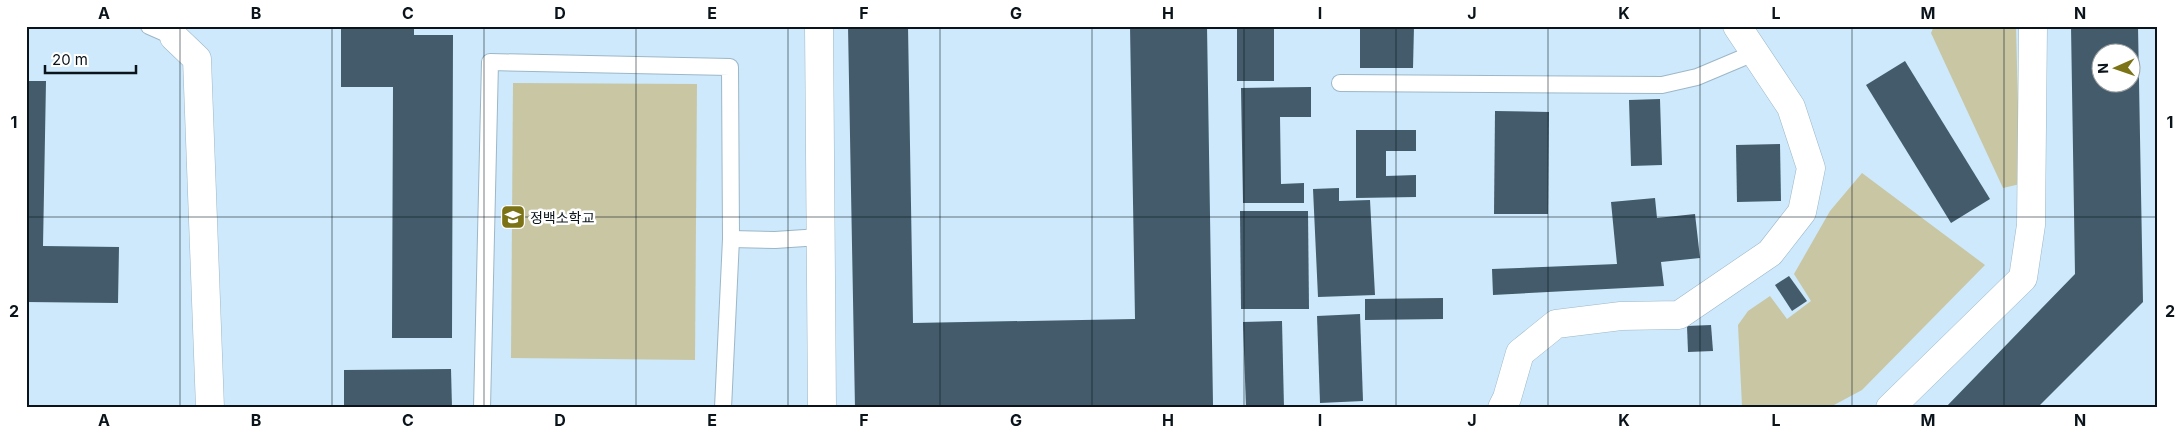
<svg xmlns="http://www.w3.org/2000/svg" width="2184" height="434" font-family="Inter,'Noto Sans KR',sans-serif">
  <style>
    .green { fill: #c9c6a4 }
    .building { fill: #435b6a; fill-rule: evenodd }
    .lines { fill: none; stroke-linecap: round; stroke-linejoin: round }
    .service-casing { stroke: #9cb7c8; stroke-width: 18 }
    .minor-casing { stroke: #9cb7c8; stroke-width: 29 }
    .service { stroke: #fff; stroke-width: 16 }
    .minor { stroke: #fff; stroke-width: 28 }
    .grid { fill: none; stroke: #0a141a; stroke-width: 1; stroke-opacity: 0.55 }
    .labels { text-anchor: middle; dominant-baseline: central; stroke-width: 5; stroke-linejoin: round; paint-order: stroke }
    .poi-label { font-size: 14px; fill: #0a141a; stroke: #fff; text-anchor: start }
    .neatline { fill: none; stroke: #0a141a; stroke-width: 2 }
    .grid-label { font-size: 16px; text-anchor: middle; font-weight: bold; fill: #0a141a }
  </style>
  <rect width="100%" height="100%" fill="#cde9fb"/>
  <!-- green -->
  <g class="green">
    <polygon points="1934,26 2016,26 2020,184 2003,188 1931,33"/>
    <polygon points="513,83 697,84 695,360 511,358"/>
    <polygon points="1862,173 1985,265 1862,390 1834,405 1742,406 1738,325 1748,311 1770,296 1787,319 1811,301 1794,274 1830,211"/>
  </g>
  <!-- building -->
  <g class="building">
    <polygon points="341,26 414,26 414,35 453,35 452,338 392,338 393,87 341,87"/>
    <polygon points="848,26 908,26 913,323 1135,319 1130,26 1207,26 1213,405 1124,408 855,408"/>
    <rect x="1237" y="26" width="37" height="55"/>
    <polygon points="1360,26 1414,26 1413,68 1360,68"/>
    <path d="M2071 26H2138L2143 302 2037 408H1945L2075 274ZM2102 52H2132V82H2102Z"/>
    <polygon points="1905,61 1990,199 1951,223 1866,85"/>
    <polygon points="26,81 46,81 43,246 119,247 118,303 26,302"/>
    <polygon points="1311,87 1311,117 1280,117 1281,184 1304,183 1304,203 1243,203 1241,88"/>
    <polygon points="1660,99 1662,165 1631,166 1629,100"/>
    <polygon points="1495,111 1549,112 1548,214 1494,214"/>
    <polygon points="1356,130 1416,130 1416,151 1386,151 1386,176 1416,175 1416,197 1356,198"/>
    <polygon points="1780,144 1781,201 1737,202 1736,145"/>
    <polygon points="1339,188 1339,201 1370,200 1375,295 1318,297 1313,189"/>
    <polygon points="1655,198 1657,218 1695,214 1700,258 1661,262 1664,286 1493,295 1492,269 1617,264 1611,202"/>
    <polygon points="1240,211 1308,211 1309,309 1241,309"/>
    <polygon points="1789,276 1807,301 1792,311 1775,285"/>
    <polygon points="1443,298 1443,319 1365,320 1365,299"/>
    <polygon points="1360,314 1363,401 1320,403 1317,316"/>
    <polygon points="1282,321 1284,408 1246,408 1243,322"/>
    <polygon points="1711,325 1713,351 1688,352 1687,326"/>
    <polygon points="451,369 452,408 344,408 344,370"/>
  </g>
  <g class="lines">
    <defs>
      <g id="service">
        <polyline points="149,26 174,37"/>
        <polyline points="1340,83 1662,85 1697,77 1754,53"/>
        <polyline points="731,239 775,240 820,237"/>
        <polyline points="482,408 490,62 730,67 731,239 723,408"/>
      </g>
      <g id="minor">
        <polyline points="819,26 822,408"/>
        <polyline points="174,37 197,59 210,408"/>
        <polyline points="1502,408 1507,398 1520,353 1556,324 1621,316 1679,315 1770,253 1802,212 1811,168 1791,107 1737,26"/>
        <polyline points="1890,408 2023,278 2031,225 2033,26"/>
      </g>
    </defs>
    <!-- service casing -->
    <use href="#service" class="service-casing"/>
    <!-- minor casing -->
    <use href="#minor" class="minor-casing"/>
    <!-- service -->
    <use href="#service" class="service"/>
    <!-- minor -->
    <use href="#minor" class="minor"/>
  </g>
  <!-- grid -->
  <path class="grid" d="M180 26V408M332 26V408M484 26V408M636 26V408M788 26V408M940 26V408M1092 26V408M1244 26V408M1396 26V408M1548 26V408M1700 26V408M1852 26V408M2004 26V408M26 217H2158"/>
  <!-- icons -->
  <defs>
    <symbol id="school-square" viewBox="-11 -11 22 22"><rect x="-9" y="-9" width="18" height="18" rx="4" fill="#7b7315" stroke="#fff"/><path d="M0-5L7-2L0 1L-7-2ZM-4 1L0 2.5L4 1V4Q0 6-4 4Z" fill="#fff"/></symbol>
  </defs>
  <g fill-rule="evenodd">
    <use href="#school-square" x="499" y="203" width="28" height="28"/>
  </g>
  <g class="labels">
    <!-- poi labels -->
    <g class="poi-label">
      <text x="530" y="217">정백소학교</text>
    </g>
  </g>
  <!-- border -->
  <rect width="2184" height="434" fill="none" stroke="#ffffff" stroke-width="55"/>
  <!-- north arrow -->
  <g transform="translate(2116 68) rotate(268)"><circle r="24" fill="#ffffff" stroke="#9da1a3"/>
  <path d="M0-4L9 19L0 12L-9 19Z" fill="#7b7315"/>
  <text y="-8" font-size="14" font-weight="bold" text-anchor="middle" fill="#0a141a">N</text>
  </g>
  <!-- scale -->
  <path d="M45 65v8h91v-8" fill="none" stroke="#0a141a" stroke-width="2.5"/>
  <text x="52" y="65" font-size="15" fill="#0a141a" stroke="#ffffff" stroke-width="4" paint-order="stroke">20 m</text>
  <rect x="28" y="28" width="2128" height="378" class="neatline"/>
  <g class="grid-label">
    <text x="104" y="19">A</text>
    <text x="256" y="19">B</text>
    <text x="408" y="19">C</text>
    <text x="560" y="19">D</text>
    <text x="712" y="19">E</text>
    <text x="864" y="19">F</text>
    <text x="1016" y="19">G</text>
    <text x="1168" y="19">H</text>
    <text x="1320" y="19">I</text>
    <text x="1472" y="19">J</text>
    <text x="1624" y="19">K</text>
    <text x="1776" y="19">L</text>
    <text x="1928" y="19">M</text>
    <text x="2080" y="19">N</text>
    <text x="14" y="128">1</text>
    <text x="2170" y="128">1</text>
    <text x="14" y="317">2</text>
    <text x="2170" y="317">2</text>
    <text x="104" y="426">A</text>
    <text x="256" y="426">B</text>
    <text x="408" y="426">C</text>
    <text x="560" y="426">D</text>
    <text x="712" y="426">E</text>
    <text x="864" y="426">F</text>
    <text x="1016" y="426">G</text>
    <text x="1168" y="426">H</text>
    <text x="1320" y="426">I</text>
    <text x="1472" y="426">J</text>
    <text x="1624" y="426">K</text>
    <text x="1776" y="426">L</text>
    <text x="1928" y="426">M</text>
    <text x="2080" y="426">N</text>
  </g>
</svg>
